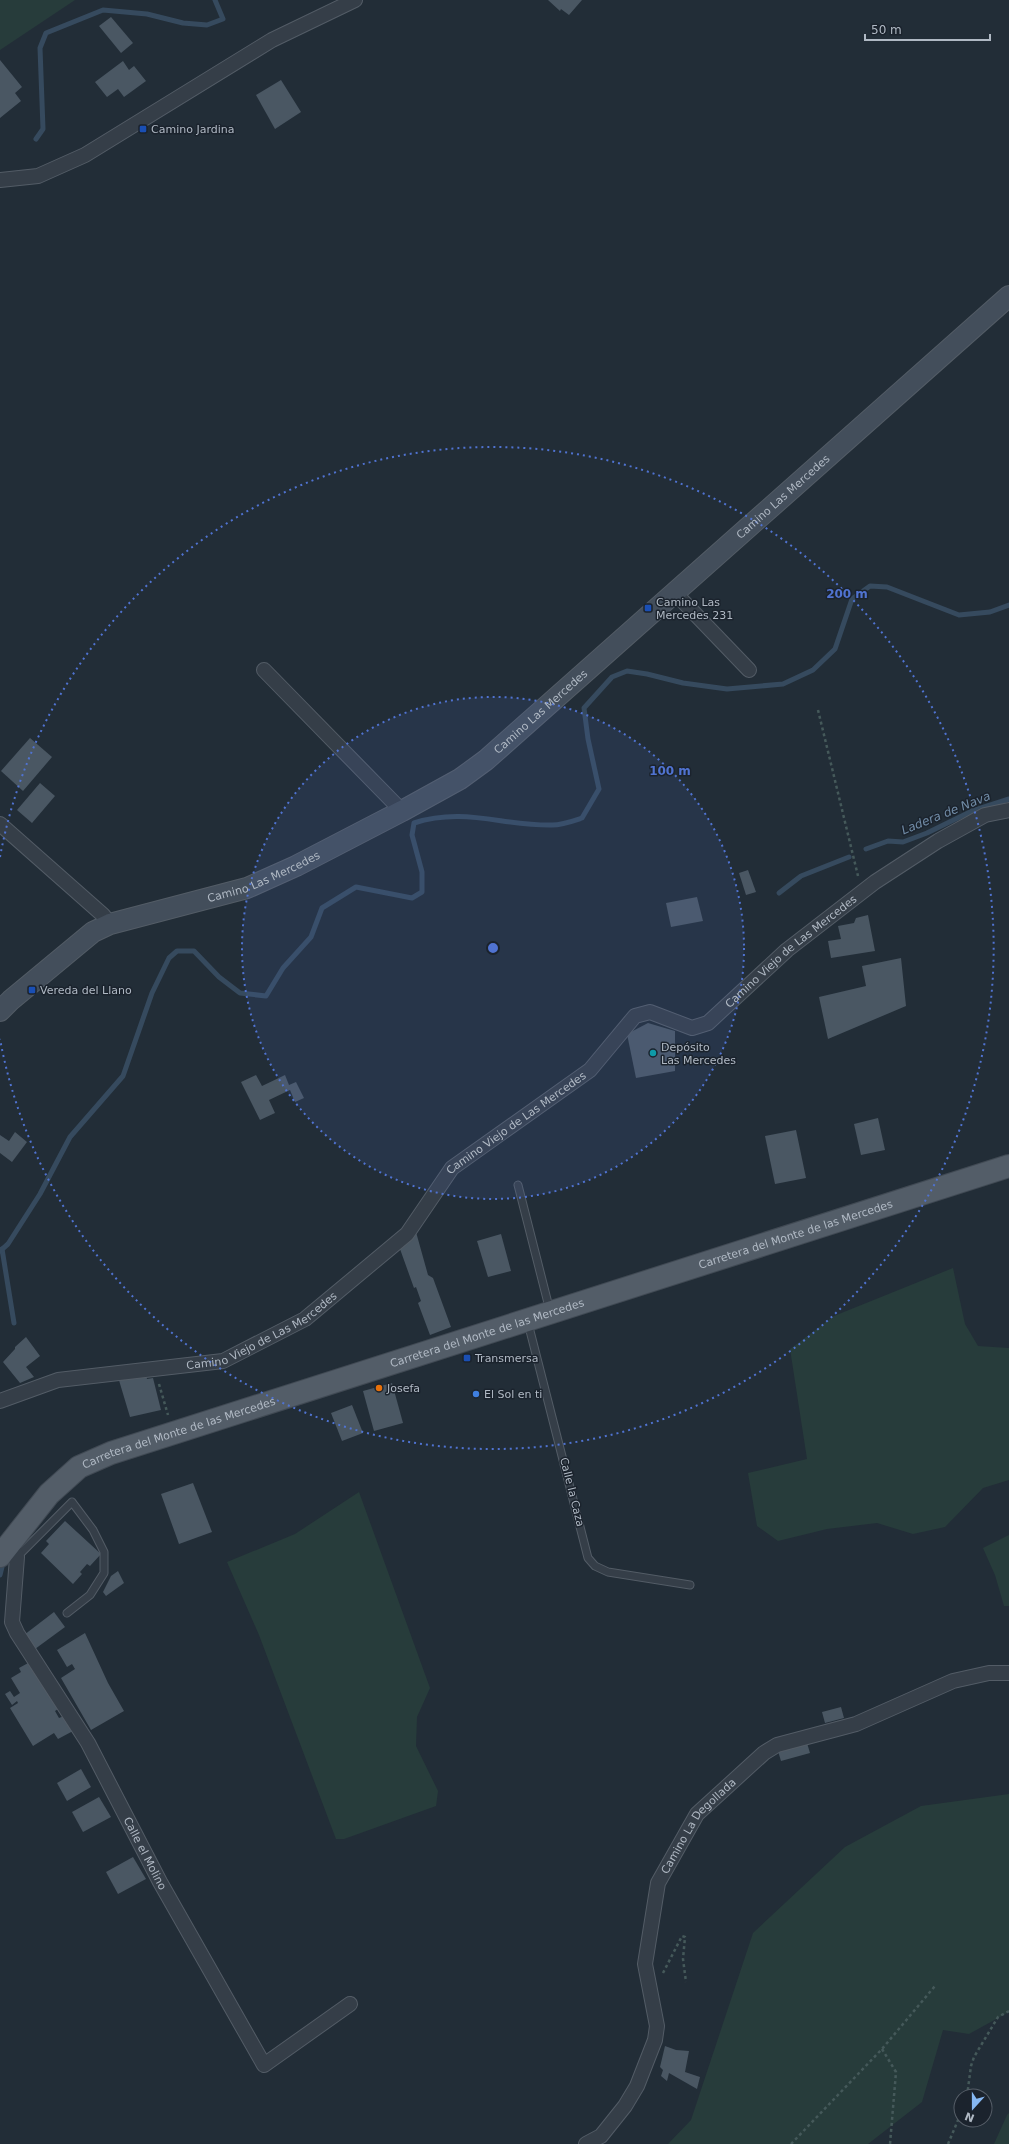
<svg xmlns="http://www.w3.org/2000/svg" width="1009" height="2144" font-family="'DejaVu Sans',sans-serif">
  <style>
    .green { fill: #273c3b }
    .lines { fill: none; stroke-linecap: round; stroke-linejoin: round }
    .stream { stroke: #364a5e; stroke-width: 5 }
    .building { fill: #4a5763 }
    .lane-casing { stroke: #535c66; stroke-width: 9 }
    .street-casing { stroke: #535c66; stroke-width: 16 }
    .secondary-casing { stroke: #535c66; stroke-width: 22 }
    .primary-casing { stroke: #414a54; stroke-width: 24 }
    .path { stroke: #45595a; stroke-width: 2.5; stroke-dasharray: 3 3; stroke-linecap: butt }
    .lane { stroke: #353e48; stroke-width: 7 }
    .street { stroke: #353e48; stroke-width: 14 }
    .secondary { stroke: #434e5b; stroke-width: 20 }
    .primary { stroke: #535d68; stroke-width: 22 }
    .ring { fill: none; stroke: #5073d1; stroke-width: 2; stroke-dasharray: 2 4 }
    .transit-dot { fill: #1a4fb4; stroke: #1b232d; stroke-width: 1.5 }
    .culture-dot { fill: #0f9aa8; stroke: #1b232d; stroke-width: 1.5 }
    .food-dot { fill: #e8710a; stroke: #1b232d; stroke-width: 1.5 }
    .shop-dot { fill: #3f7fe0; stroke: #1b232d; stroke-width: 1.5 }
    .labels { text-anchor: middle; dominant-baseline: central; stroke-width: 3; stroke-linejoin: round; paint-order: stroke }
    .poi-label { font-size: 11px; fill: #b0b9c4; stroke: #1b232d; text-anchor: start }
    .street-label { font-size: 11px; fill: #b0b9c4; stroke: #1b232d }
    .water-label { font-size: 12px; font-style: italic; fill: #718ca7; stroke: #1b232d }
    .centre { fill: #5073d1; stroke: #1b232d; stroke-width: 2 }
    .ring-label { font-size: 12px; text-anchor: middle; font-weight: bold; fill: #5073d1; stroke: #1b232d; stroke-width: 3; stroke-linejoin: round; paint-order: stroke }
  </style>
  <rect width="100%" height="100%" fill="#222d37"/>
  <!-- green -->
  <g class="green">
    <polygon points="0,0 75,0 0,50"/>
    <polygon points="953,1268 965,1324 978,1346 1009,1348 1009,1480 983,1488 945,1527 913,1534 877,1523 827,1529 778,1541 757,1526 748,1473 807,1459 790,1349 834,1316"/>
    <polygon points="359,1492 430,1688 417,1717 416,1746 438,1791 436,1806 344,1839 336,1839 259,1635 227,1562 295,1534"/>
    <polygon points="1009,1535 1009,1606 1004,1606 995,1575 983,1548"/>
    <polygon points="1009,1794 1009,2012 969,2034 943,2030 922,2102 868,2144 668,2144 691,2120 753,1933 845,1847 921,1806"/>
    <polygon points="1009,2113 1009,2144 994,2144 1007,2115"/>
  </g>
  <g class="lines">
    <!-- stream -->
    <g class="stream">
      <polyline points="36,139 43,129 40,48 46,33 103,10 147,14 183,23 207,25 223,19 215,0"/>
      <polyline points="866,849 888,841 903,842 927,833 972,811 1009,799"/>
      <polyline points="779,893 801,876 849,857"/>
      <polyline points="2,1249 14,1323"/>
      <path d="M0 1251 8 1244 40 1194 70 1137 123 1076 152 993 169 958 177 951H194L219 977 240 993 266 996 283 968 311 937 322 908 356 887 412 898 422 892V872L412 835 414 823C464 807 503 826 552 825 562 825 573 821 582 818L599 789 588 739 584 708 612 677 627 671 647 674 683 683 727 689 783 684 813 670 835 649 852 599 870 586 887 587 959 615 990 612 1009 605"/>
      <polyline points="0,1575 2,1567"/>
    </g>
  </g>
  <!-- building -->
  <g class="building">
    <polygon points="548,0 582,0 569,15 561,9 560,11"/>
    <polygon points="111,17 133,43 121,53 99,26"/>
    <polygon points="0,60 22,87 15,93 21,101 0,118"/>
    <polygon points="123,61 129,70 134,66 146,81 124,97 118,89 107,97 95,82"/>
    <polygon points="281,80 301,112 275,129 256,95"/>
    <polygon points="30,738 52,757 23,791 1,771"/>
    <polygon points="40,783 55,796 32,823 17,810"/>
    <polygon points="748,870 756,892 746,895 739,873"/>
    <polygon points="697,897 703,921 671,927 666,903"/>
    <polygon points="868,915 875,951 831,958 828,941 841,939 838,926 854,923 856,918"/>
    <polygon points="901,958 906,1006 828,1039 819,997 866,986 862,966"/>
    <polygon points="648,1023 675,1031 675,1071 636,1078 627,1034"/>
    <polygon points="256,1075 262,1086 285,1075 289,1085 296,1082 304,1098 295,1102 290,1090 269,1100 275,1113 260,1120 241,1082"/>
    <polygon points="878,1118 885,1150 861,1155 854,1124"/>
    <polygon points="796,1130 806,1178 775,1184 765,1136"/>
    <polygon points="15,1132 27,1142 12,1162 0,1153 0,1135 9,1141"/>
    <polygon points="416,1232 428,1275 433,1278 451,1327 430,1335 418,1303 421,1301 416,1287 414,1288 400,1249"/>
    <polygon points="501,1234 511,1271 488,1277 477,1241"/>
    <polygon points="26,1337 40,1356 26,1367 34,1377 20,1383 3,1362 15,1349 15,1347"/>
    <polygon points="146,1375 147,1379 153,1378 161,1410 130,1417 118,1377 133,1379"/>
    <polygon points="392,1383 403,1423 374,1431 363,1391"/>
    <polygon points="352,1405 363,1433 342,1441 331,1413"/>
    <polygon points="193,1483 212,1532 179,1544 161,1494"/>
    <polygon points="65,1521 101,1554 90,1566 87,1564 80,1572 82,1574 73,1584 41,1553 49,1544 46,1541"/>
    <polygon points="118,1571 124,1583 106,1596 103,1592 111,1576"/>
    <polygon points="54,1612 65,1627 35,1649 24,1635"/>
    <polygon points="85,1633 108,1683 124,1711 91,1730 61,1678 75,1669 72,1664 67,1667 57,1650"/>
    <polygon points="30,1662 58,1709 55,1711 59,1718 64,1716 73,1731 58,1739 54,1733 33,1746 10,1708 18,1703 17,1701 12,1705 5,1694 10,1691 14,1697 20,1693 11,1678 21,1672 19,1668"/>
    <polygon points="841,1707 844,1718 825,1723 822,1712"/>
    <polygon points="807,1743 810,1753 781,1761 778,1751"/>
    <polygon points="81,1769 91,1787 67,1801 57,1783"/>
    <polygon points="99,1797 111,1817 83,1832 72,1812"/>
    <polygon points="133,1857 146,1879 118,1894 106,1872"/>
    <polygon points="665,2046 676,2050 689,2051 685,2072 700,2077 697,2089 669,2073 667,2081 661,2076 663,2070 660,2067"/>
  </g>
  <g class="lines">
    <defs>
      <g id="lane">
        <polyline points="518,1185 550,1311"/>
        <polyline points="528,1323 588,1558 595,1566 608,1572 690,1585"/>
        <polyline points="17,1557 72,1502 93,1530 104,1552 104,1573 90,1595 67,1613"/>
      </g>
      <g id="street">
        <polyline points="0,180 38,176 85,155 272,40 355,0"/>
        <polyline points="675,593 749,670"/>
        <polyline points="264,670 402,811"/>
        <polyline points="0,824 103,915 110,924"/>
        <path id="s1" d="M0 1401 58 1380 223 1361 305 1319 407 1234 452 1168 590 1070 635 1016 650 1012 692 1028 708 1023 787 950 875 882 938 841 985 815 1009 810"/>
        <path id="s2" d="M10 1542 17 1557 12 1622 17 1633 88 1743 160 1882 264 2065 350 2004"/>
        <path id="s3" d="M586 2144 601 2136 625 2106 637 2086 655 2040 657 2026 645 1964 658 1883 697 1814 764 1753 777 1745 856 1724 953 1681 989 1673H1009"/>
      </g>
      <g id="secondary">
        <path id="s4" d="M0 1011 11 1000 93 932 110 924 247 888 296 866 402 811 460 779 486 760 1009 296"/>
      </g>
      <g id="primary">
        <path id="s5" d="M0 1556 49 1494 79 1467 111 1453 1009 1166"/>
      </g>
    </defs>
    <!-- lane casing -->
    <use href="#lane" class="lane-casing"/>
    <!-- street casing -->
    <use href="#street" class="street-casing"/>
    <!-- secondary casing -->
    <use href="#secondary" class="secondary-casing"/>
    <!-- primary casing -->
    <use href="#primary" class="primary-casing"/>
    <!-- path -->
    <g class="path">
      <polyline points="818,710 858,876"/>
      <polyline points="159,1384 168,1415"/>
      <polyline points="663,1973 682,1936 685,1937 683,1959 686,1982"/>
      <polyline points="882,2049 896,2072 890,2144"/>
      <polyline points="967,2096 971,2066 974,2057 998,2017 1009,2011"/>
      <polyline points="791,2144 882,2049 935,1986"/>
      <polyline points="948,2144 961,2113"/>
    </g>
    <!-- lane -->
    <use href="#lane" class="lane"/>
    <!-- street -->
    <use href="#street" class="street"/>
    <!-- secondary -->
    <use href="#secondary" class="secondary"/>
    <!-- primary -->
    <use href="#primary" class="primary"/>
  </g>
  <!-- distance rings -->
  <circle cx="493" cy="948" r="251" fill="#5073d1" fill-opacity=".12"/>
  <g class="ring">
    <circle cx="493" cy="948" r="251"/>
    <path d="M0 857A501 501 0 1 1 0 1039"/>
  </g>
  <!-- markers -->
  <g class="transit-dot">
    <rect x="139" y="125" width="8" height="8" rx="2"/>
    <rect x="644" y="604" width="8" height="8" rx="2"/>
    <rect x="28" y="986" width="8" height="8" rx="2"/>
    <rect x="463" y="1354" width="8" height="8" rx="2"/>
  </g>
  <circle class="culture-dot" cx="653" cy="1053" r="4"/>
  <circle class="food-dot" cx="379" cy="1388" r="4"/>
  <circle class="shop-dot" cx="476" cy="1394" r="4"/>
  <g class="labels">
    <!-- poi labels -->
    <g class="poi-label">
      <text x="151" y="129">Camino Jardina</text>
      <text x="656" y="602">Camino Las<tspan x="656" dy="13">Mercedes 231</tspan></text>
      <text x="40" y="990">Vereda del Llano</text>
      <text x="661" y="1047">Depósito<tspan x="661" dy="13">Las Mercedes</tspan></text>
      <text x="475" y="1358">Transmersa</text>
      <text x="387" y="1388">Josefa</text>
      <text x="484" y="1394">El Sol en ti</text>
    </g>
    <!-- street labels -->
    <g class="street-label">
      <text stroke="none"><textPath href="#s4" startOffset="951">Camino Las Mercedes</textPath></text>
      <text stroke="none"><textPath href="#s4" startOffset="627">Camino Las Mercedes</textPath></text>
      <text stroke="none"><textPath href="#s4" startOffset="302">Camino Las Mercedes</textPath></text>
      <text stroke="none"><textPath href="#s1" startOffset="959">Camino Viejo de Las Mercedes</textPath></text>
      <text stroke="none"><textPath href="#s1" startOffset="611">Camino Viejo de Las Mercedes</textPath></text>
      <text stroke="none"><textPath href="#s5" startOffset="873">Carretera del Monte de las Mercedes</textPath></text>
      <text stroke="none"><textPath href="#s1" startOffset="275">Camino Viejo de Las Mercedes</textPath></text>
      <text stroke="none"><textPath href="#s5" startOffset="549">Carretera del Monte de las Mercedes</textPath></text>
      <text stroke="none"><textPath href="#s5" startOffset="225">Carretera del Monte de las Mercedes</textPath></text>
      <text transform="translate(572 1492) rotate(76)">Calle la Caza</text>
      <text stroke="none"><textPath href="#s3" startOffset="358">Camino La Degollada</textPath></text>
      <text stroke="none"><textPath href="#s2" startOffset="349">Calle el Molino</textPath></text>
    </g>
    <!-- water labels -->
    <g class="water-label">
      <text transform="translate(946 813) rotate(-22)">Ladera de Nava</text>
    </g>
  </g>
  <circle cx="493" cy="948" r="6" class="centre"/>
  <g class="ring-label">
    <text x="847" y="598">200 m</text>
    <text x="670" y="775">100 m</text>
  </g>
  <!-- north arrow -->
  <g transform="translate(973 2108) rotate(201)"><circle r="19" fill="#1b232d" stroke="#575f69"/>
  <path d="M0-3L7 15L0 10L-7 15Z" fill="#86b8f3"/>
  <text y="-6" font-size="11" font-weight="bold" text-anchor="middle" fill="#b0b9c4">N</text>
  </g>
  <!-- scale -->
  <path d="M865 34v6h125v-6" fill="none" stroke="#b0b9c4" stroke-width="2"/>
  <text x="871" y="34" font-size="12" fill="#b0b9c4" stroke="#1b232d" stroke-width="3" paint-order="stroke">50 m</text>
</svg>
